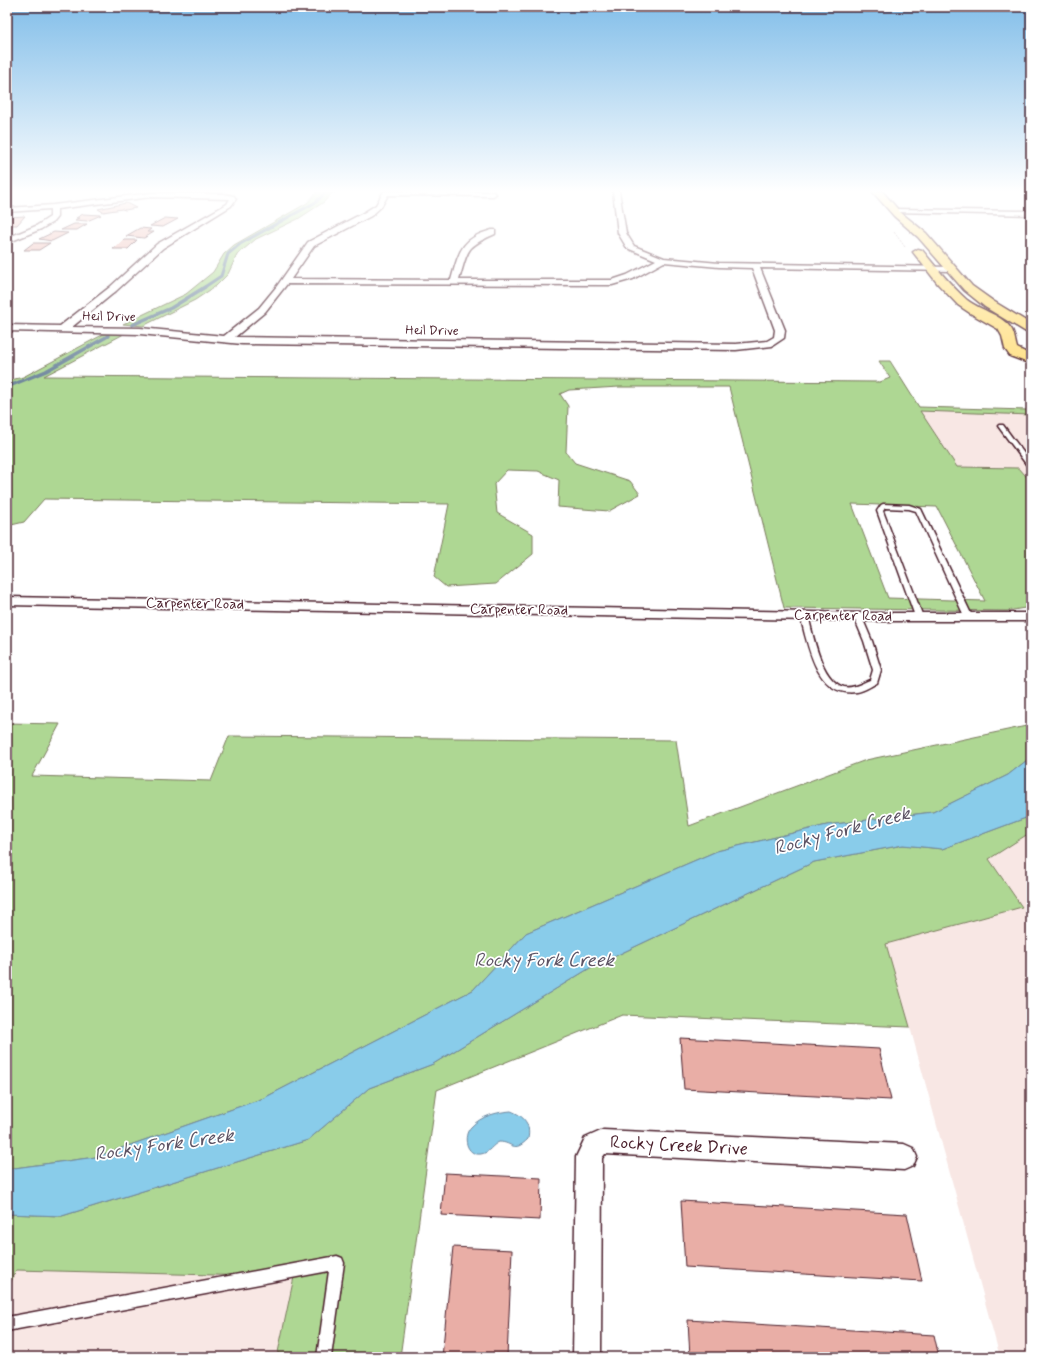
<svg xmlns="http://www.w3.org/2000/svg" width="1038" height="1364" font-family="Mynerve,sans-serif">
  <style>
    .built { fill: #f8e7e4 }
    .green { fill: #aed793; stroke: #7c7b5f; fill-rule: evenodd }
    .water { fill: #89ccea; stroke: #70879e }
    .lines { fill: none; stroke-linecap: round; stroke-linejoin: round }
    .stream-far1 { stroke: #70879e; stroke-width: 3 }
    .stream { stroke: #70879e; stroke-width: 3.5 }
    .building { fill: #e9aea6; stroke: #4a1f2b }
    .lane-casing { stroke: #4a1f2b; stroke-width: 3 }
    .street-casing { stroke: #4a1f2b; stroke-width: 3 }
    .primary-casing { stroke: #4a1f2b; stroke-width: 3 }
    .path { stroke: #4a1f2b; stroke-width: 1; stroke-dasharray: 0.5 1.5; stroke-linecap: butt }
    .lane { fill: #fff; fill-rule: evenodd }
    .street { fill: #fff; fill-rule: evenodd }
    .primary { fill: #ffdf80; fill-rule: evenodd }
    .labels { text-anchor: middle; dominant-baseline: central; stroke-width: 3.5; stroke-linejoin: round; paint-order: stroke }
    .far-street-label { font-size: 13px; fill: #4a1f2b; stroke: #fff }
    .street-label { font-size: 15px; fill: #4a1f2b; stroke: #fff }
    .near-street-label { font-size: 18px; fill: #4a1f2b; stroke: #fff }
    .near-water-label { font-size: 19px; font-style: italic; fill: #5d5364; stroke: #fff }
  </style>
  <rect width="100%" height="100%" fill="#fff"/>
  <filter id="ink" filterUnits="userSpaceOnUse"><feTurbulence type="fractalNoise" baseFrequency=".025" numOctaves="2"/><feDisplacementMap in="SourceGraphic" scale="8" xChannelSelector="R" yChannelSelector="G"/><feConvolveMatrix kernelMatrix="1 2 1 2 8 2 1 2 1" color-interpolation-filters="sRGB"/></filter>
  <g filter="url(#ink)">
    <!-- built -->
    <g class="built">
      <polygon points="1027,410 1031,410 1031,482 1019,468 957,467 920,411 1030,415"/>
      <polygon points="1031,832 1031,1357 1000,1357 910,1027 885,944 1021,907 989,859"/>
      <polygon points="16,1270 294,1277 277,1357 7,1357 7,1291"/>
    </g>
    <!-- green -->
    <g class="green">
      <polygon points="318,191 334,191 324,202 298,219 256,239 237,255 228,274 216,286 195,300 143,326 123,324 186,294 213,272 224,254 234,245 307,203"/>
      <path d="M104 334H124L44 376 880 382 890 378 879 361H890L919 407 1027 410 1031 415 920 411 957 467 1019 468 1031 482V607L1007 611 784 608 729 387H619L569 390 560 394 568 406 566 452 575 463 630 481 640 494 609 511 558 507 559 480 538 471 507 470 494 484 497 513 533 534V554L496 584 446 587 434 577 449 504 44 499 24 522 7 526V381L23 377ZM852 504 937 507 985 601 888 598Z"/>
      <polygon points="7,723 60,724 32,776 211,781 229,736 676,740 689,826 866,760 1031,725 1031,757 1008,775 933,812 827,825 717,851 526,933 473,990 264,1098 96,1157 7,1169"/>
      <polygon points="1031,816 1031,832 989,859 1022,907 886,944 910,1027 622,1015 437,1090 400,1357 277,1357 294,1277 16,1270 7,1291 7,1214 62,1216 308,1140 369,1088 433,1064 590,968 814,862 903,845 942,849"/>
    </g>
    <!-- water -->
    <g class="water">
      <polygon points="1031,757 1031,816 942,849 903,845 814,862 590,968 433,1064 369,1088 308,1140 62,1216 7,1214 7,1169 96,1157 264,1098 473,990 526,933 717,851 827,825 933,812 1008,775"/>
      <path d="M511 1111C524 1116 531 1124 528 1139 513 1154 513 1142 499 1142 492 1145 489 1153 481 1154 466 1156 462 1136 471 1127 481 1116 497 1112 511 1111Z"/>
    </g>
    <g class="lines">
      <!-- stream-far1 -->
      <polyline class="stream-far1" points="203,288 221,276 228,254 240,244 316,202 327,191"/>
      <!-- stream -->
      <g class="stream">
        <polyline points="132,325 171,308 205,287"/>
        <polyline points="7,387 46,371 108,336"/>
      </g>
    </g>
    <!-- building -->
    <g class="building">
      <polygon points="126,203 136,208 125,210 122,209 103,212 98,209"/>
      <polygon points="83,214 101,215 87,221 75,220 79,218 76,218"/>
      <polygon points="25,216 17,225 7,225 7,219 9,217"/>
      <polygon points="165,218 178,219 163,227 150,226"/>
      <polygon points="74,224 87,224 77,230 61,230"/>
      <polygon points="140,228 151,229 147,232 154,232 144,238 126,236"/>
      <polygon points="54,232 68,233 52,241 39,239"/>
      <polygon points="124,240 137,240 128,249 113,249"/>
      <polygon points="33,243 50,243 39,250 24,250"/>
      <polygon points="680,1038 879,1049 891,1100 684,1089"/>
      <polygon points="445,1173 541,1178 540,1220 441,1215"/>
      <polygon points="681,1201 907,1214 922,1281 685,1267"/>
      <polygon points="453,1247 512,1250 507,1357 442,1357"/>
      <polygon points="688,1320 934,1335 939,1357 690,1357"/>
    </g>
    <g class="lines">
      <defs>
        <g id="lane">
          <polygon points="999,425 1003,425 1031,463 1031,469 1029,468 998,426"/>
          <polygon points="883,504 909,505 921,509 973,618 972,620 969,620 965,618 916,511 909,509 885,508 883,511 923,617 919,619 916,619 877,511 881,505"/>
          <path d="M801 613H804L808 615C813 635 821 681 844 687 853 689 862 683 870 680L873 670 864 641 854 617 858 615H861L872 641 881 670 877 683C871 686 864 691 857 692 816 698 808 645 800 615Z"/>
          <polygon points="337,1256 342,1258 344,1263 331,1357 317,1357 329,1271 7,1331 7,1317"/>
        </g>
        <g id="street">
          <path d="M384 191 493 192 496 194 493 196 388 195 381 207 371 216 314 246 291 279 451 280C459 252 461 238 492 230H495V234C465 247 468 250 459 280H612L627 275 656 260 627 248 618 233 613 191H619L626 233 634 246 664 258 719 263 952 267 956 269 952 271 760 268 785 330 784 338 772 346 736 350 242 344 140 334 7 331V325L60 326 110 287 157 244 227 204 230 199 151 197 57 209V217L53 222 41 229 7 243V238L36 226 50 217V209L7 212V208L53 205 151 193 224 194 234 196 236 199 231 206 163 248 116 291 72 327 140 328 224 336 259 308 277 286 308 242 365 212 376 205ZM664 262 719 267 752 268 775 330 774 337 767 341 736 344 235 337 265 312 287 284 612 285 633 279Z"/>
          <polygon points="895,209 1031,211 1031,215 893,212 893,210"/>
          <polygon points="7,597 869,613 1031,613 1031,621 869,621 7,605"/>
          <polygon points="603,1130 904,1144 913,1148 917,1157 913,1166 904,1170 605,1154 602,1158 601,1357 573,1357 576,1157 585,1138"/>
        </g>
        <g id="primary">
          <polygon points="872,191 882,191 900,212 926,233 972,286 993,301 1031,324 1031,333 1026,332 985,307 964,290 918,237 894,216"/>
          <path d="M918 249 922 250C936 267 950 285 967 300 981 311 1003 315 1012 330 1015 336 1015 342 1017 348L1031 355V364L1010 356 1005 349 1002 336 998 329 970 313 958 305 938 284 913 252Z"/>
        </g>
      </defs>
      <!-- lane casing -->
      <use href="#lane" class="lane-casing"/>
      <!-- street casing -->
      <use href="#street" class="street-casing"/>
      <!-- primary casing -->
      <use href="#primary" class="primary-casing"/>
      <!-- path -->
      <polyline class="path" points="894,232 905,247"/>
      <!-- lane -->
      <use href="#lane" class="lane"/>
      <!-- street -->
      <use href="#street" class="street"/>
      <!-- primary -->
      <use href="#primary" class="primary"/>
    </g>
  </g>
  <!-- sky -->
  <linearGradient id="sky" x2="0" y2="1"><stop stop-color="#82bee9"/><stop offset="0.5" stop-color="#fff"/><stop offset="1" stop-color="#fff" stop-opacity="0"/></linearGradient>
  <rect width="1038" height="382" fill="url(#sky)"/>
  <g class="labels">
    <!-- far-street labels -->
    <g class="far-street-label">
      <text transform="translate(109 317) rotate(1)">Heil Drive</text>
      <text transform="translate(432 331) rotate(1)">Heil Drive</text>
    </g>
    <!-- street labels -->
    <g class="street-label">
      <text transform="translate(195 604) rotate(1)">Carpenter Road</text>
      <text transform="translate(519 610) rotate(1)">Carpenter Road</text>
      <text transform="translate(843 616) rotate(1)">Carpenter Road</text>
    </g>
    <!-- near-street labels -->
    <g class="near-street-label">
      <text transform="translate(679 1146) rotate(3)">Rocky Creek Drive</text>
    </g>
    <!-- near-water labels -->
    <g class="near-water-label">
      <text transform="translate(842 831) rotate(-15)">Rocky Fork Creek</text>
      <text x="544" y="960">Rocky Fork Creek</text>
      <text transform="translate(164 1145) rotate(-8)">Rocky Fork Creek</text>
    </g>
  </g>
  <!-- margin -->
  <rect width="1038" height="1364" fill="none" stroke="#fff" stroke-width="24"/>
  <rect x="12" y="12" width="1014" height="1340" fill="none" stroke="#4a1f2b" stroke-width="1.5" filter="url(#ink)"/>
</svg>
